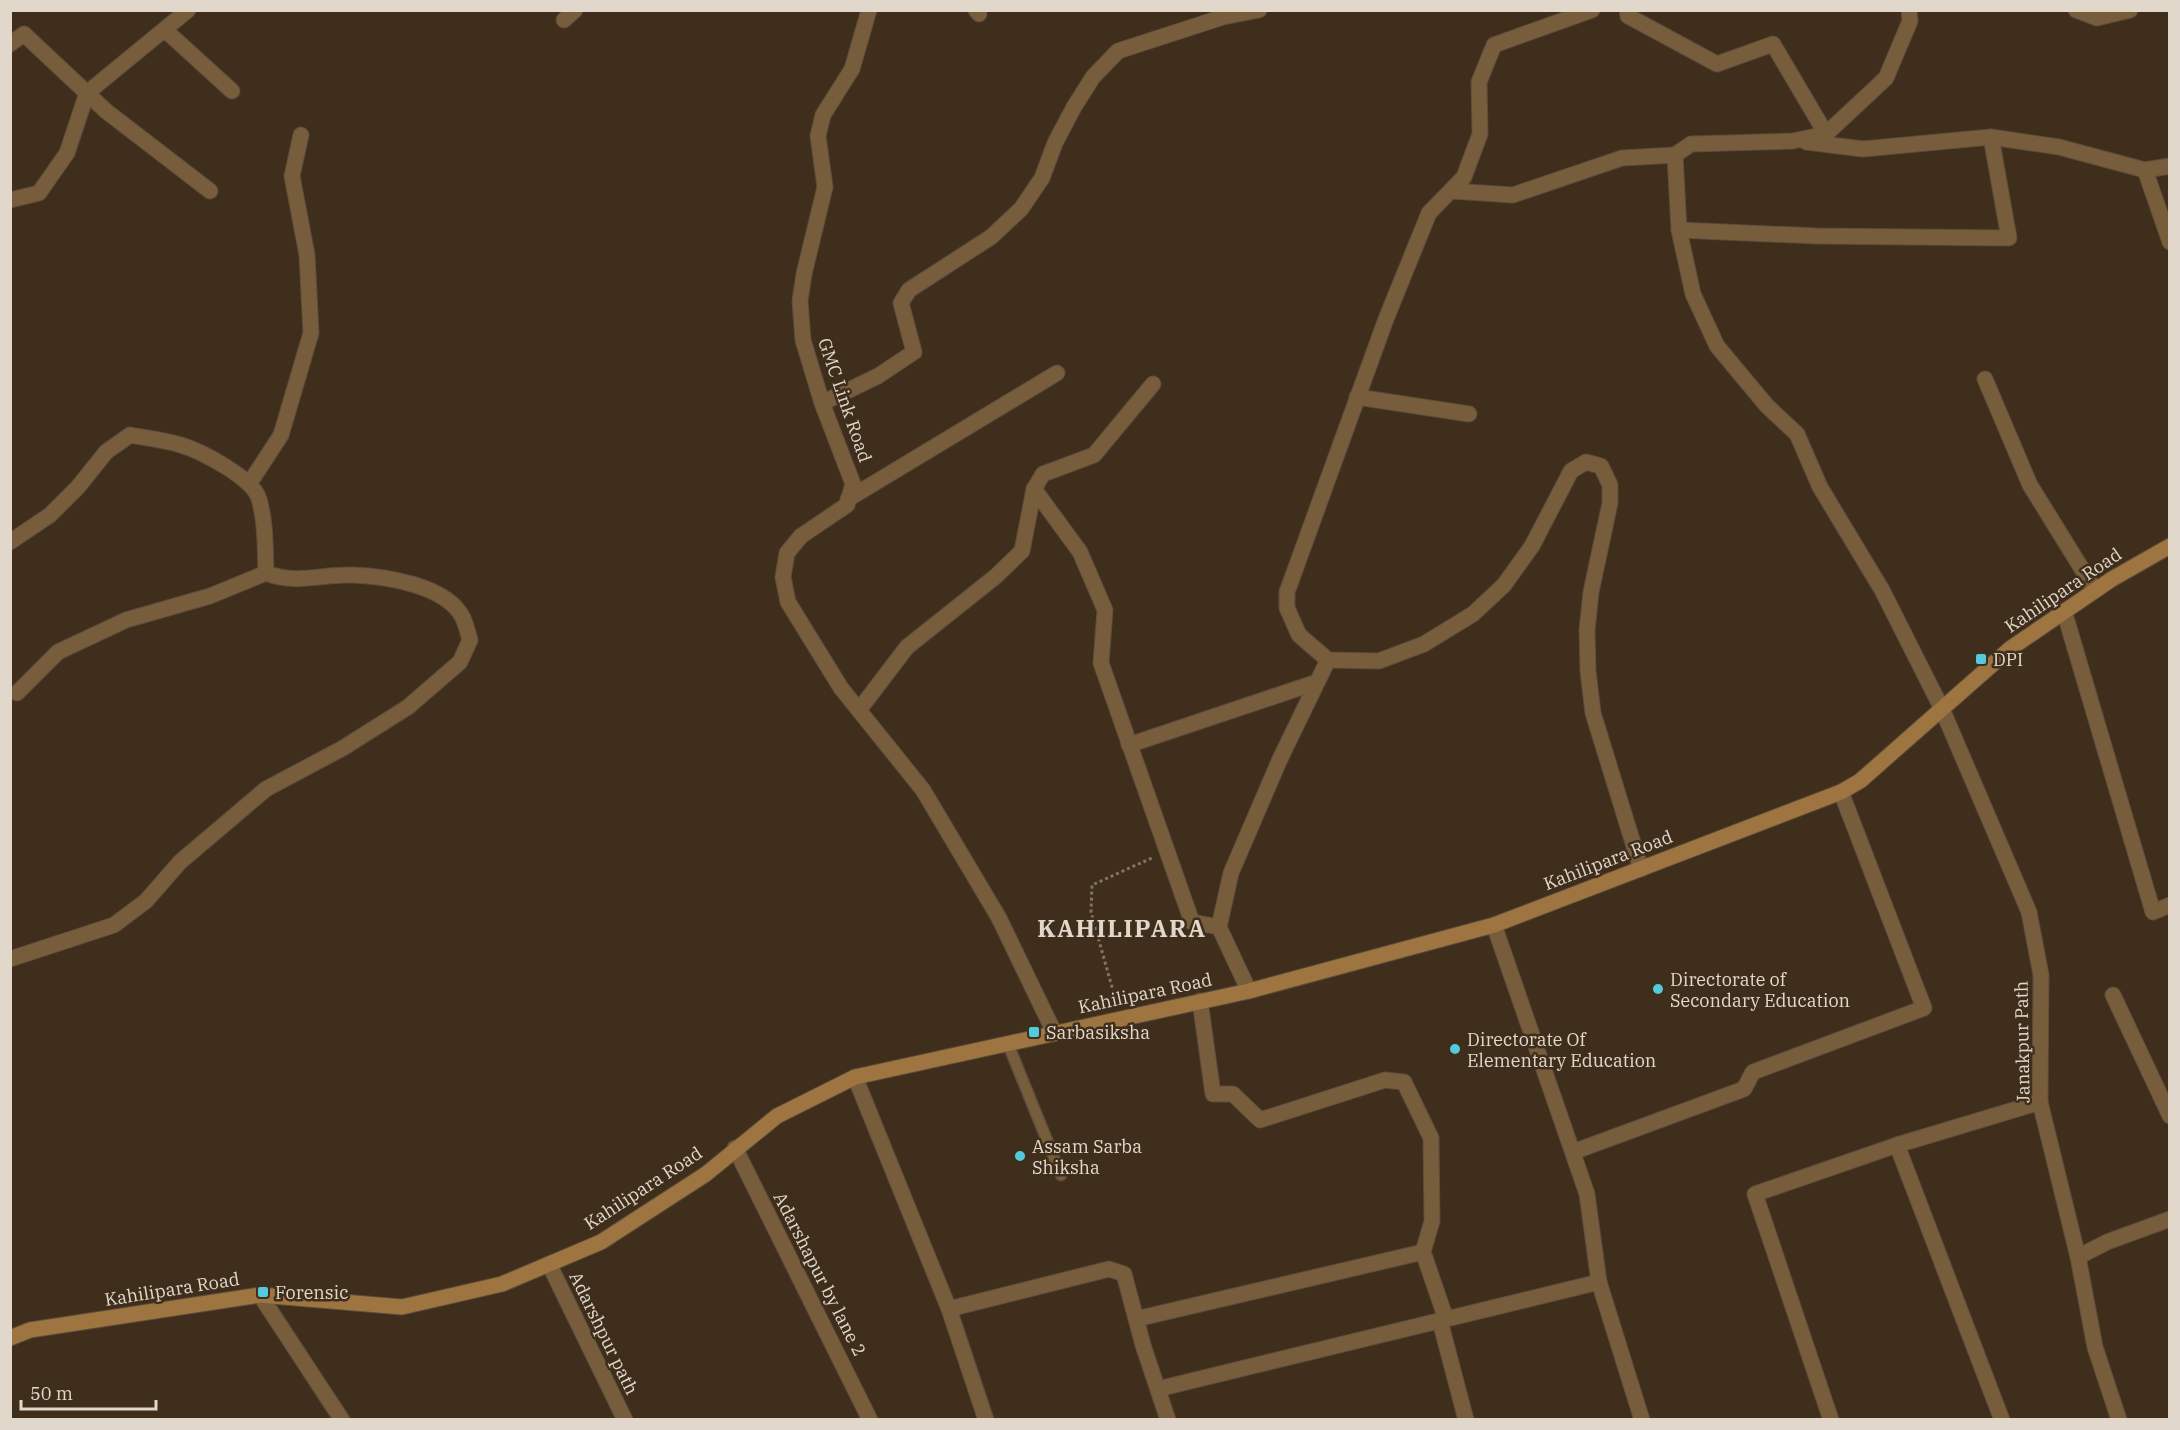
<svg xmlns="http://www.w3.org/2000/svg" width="2180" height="1430" font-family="'IBM Plex Serif',serif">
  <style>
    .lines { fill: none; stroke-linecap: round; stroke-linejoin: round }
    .service-casing { stroke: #5b4c3b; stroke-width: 13 }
    .minor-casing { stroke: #5b4c3b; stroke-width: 17 }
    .tertiary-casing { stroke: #5b4c3b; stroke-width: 17 }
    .secondary-casing { stroke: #5b4c3b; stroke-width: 17 }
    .path { stroke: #827464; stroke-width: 3; stroke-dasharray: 3 3; stroke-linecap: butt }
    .service { stroke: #785d3d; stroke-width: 10 }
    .minor { stroke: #785d3d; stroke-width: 15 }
    .tertiary { stroke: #785d3d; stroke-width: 15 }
    .secondary { stroke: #9e7540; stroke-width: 15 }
    .poi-dot { fill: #54cadd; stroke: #3e2e1b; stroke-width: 2 }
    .labels { text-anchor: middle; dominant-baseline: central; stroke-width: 5; stroke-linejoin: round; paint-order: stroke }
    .street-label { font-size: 18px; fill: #e1d7cb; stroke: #3e2e1b }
    .poi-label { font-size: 18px; fill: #e1d7cb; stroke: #3e2e1b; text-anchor: start }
    .district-label { font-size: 24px; font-weight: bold; letter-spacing: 1.5px; fill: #e1d7cb; stroke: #3e2e1b }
  </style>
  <rect width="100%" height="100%" fill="#3e2e1b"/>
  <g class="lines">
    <defs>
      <polyline id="service" points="1008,1044 1061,1175"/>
      <g id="minor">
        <polyline points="976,10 979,14"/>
        <polyline points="1592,10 1494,45 1479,82 1480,134 1464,177 1429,213 1386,319 1287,592 1287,608 1299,635 1328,660 1379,661 1424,644 1473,614 1504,585 1532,546 1571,471 1586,462 1601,466 1610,485 1610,503 1591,592 1587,630 1588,671 1593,713 1641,869"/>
        <polyline points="1627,10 1628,16 1717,64 1773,44 1826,134"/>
        <polyline points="1909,10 1910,21 1886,78 1826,134 1793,141 1691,144 1675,155 1679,230 1693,294 1717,346 1767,406 1797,434 1820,487 1882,590 1942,709 2029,912 2041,975 2040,1102 2078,1257 2095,1347 2119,1420"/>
        <polyline points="2076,10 2097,18 2130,10"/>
        <polyline points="564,20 575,10"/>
        <polyline points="165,30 232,91"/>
        <polyline points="10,44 24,34 106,111 210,191"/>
        <polyline points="1806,142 1863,149 1991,137 2059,147 2145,170 2170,242"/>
        <polyline points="2145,170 2170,166"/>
        <polyline points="1451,191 1513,195 1622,158 1675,155"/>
        <polyline points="10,200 39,193 67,153 87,93 188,10"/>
        <polyline points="1679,230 1817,236 2009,238 1991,137"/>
        <polyline points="1985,379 2030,485 2095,590"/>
        <polyline points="1357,397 1469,414"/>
        <polyline points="822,403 878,376 914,352 901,303 909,290 991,237 1021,209 1042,178 1055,143 1074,107 1093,77 1118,51 1223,17 1259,10"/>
        <polyline points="249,484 281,435 311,333 307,255 292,176 301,135"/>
        <polyline points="1034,489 1080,552 1105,610 1101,663 1192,922 1219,927"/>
        <polyline points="848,499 1057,373"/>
        <path d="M10 542 50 515 78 487 106 452 130 435C147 438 164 440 181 445 201 451 253 478 259 499 266 523 265 549 266 573 297 585 320 574 352 575 384 576 447 585 463 618 466 625 468 633 470 640L460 662 408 707 343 748 266 789 180 862 146 901 114 925 10 959"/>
        <polyline points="2064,611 2153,912 2170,905"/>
        <polyline points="17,693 58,652 126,620 210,596 266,573"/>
        <polyline points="859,710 907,647 995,577 1022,551 1034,489 1043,474 1094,455 1153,384"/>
        <polyline points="1129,745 1317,682"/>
        <polyline points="1494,925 1587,1194 1599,1282 1642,1420"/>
        <polyline points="1249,991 1219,927 1231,873 1280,759 1328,660"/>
        <polyline points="2113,995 2170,1116"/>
        <polyline points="1200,1001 1213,1094 1233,1094 1260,1120 1385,1080 1404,1082 1431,1138 1432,1221 1423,1252 1446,1319"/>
        <polyline points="855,1077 949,1309 986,1420"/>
        <polyline points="1897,1145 2002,1420"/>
        <polyline points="735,1148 870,1420"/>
        <polyline points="1573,1152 1744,1089 1753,1072 1924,1008 1841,792"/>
        <polyline points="2078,1257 2107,1242 2170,1219"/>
        <polyline points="549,1264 625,1420"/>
        <polyline points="260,1295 342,1420"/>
        <polyline points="949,1309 1109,1269 1124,1274 1143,1345 1168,1420"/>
        <polyline points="1136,1319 1423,1252"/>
        <polyline points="1440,1321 1466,1420"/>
        <polyline points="1158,1389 1599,1282"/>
        <polyline points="1831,1420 1755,1194 1897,1145 2040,1102"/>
      </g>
      <polyline id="tertiary" points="869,10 852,69 823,115 818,136 825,187 804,274 800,301 803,340 822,403 853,484 847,505 801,536 787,553 783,577 788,602 841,688 923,790 999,918 1054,1032"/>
      <polyline id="secondary" points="10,1338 30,1330 260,1295 402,1307 502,1284 601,1242 706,1174 777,1116 855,1077 1249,991 1494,925 1841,792 1860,781 2011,648 2112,579 2170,546"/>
    </defs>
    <!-- service casing -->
    <use href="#service" class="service-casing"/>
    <!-- minor casing -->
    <use href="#minor" class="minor-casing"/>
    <!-- tertiary casing -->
    <use href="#tertiary" class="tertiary-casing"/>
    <!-- secondary casing -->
    <use href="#secondary" class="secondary-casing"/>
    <!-- path -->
    <polyline class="path" points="1117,1005 1091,912 1092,885 1154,857"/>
    <!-- service -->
    <use href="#service" class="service"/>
    <!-- minor -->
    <use href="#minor" class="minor"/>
    <!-- tertiary -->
    <use href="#tertiary" class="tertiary"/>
    <!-- secondary -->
    <use href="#secondary" class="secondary"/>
  </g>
  <!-- markers -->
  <g class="poi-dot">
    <rect x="1975" y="653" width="12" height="12" rx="3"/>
    <circle cx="1658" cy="989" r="6"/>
    <rect x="1028" y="1026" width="12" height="12" rx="3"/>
    <circle cx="1455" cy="1049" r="6"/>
    <circle cx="1020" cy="1156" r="6"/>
    <rect x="257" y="1286" width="12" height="12" rx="3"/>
  </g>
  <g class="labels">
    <!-- street labels -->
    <g class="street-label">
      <text transform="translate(845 400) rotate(71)">GMC Link Road</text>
      <text transform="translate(2063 590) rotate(-34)">Kahilipara Road</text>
      <text transform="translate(1608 860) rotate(-21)">Kahilipara Road</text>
      <text transform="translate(1145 993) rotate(-12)">Kahilipara Road</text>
      <text transform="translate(2022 1042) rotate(-91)">Janakpur Path</text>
      <text transform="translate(643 1188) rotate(-33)">Kahilipara Road</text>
      <text transform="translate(820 1274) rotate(63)">Adarshapur by lane 2</text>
      <text transform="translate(172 1289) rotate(-9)">Kahilipara Road</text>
      <text transform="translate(604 1333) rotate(64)">Adarshpur path</text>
    </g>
    <!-- poi labels -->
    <g class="poi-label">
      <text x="1993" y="659">DPI</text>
      <text x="1670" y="979">Directorate of<tspan x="1670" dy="21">Secondary Education</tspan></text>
      <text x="1046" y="1032">Sarbasiksha</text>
      <text x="1467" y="1039">Directorate Of<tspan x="1467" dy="21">Elementary Education</tspan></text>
      <text x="1032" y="1146">Assam Sarba<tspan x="1032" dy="21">Shiksha</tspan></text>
      <text x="275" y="1292">Forensic</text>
    </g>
    <!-- district labels -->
    <g class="district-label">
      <text x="1122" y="928">KAHILIPARA</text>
    </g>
  </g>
  <!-- border -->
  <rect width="2180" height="1430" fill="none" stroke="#e1d7cb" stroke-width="24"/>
  <!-- scale -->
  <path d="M21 1400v9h135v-9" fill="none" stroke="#e1d7cb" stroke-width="3"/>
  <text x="30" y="1400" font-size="18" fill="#e1d7cb" stroke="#3e2e1b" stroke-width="4.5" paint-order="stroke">50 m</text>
</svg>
